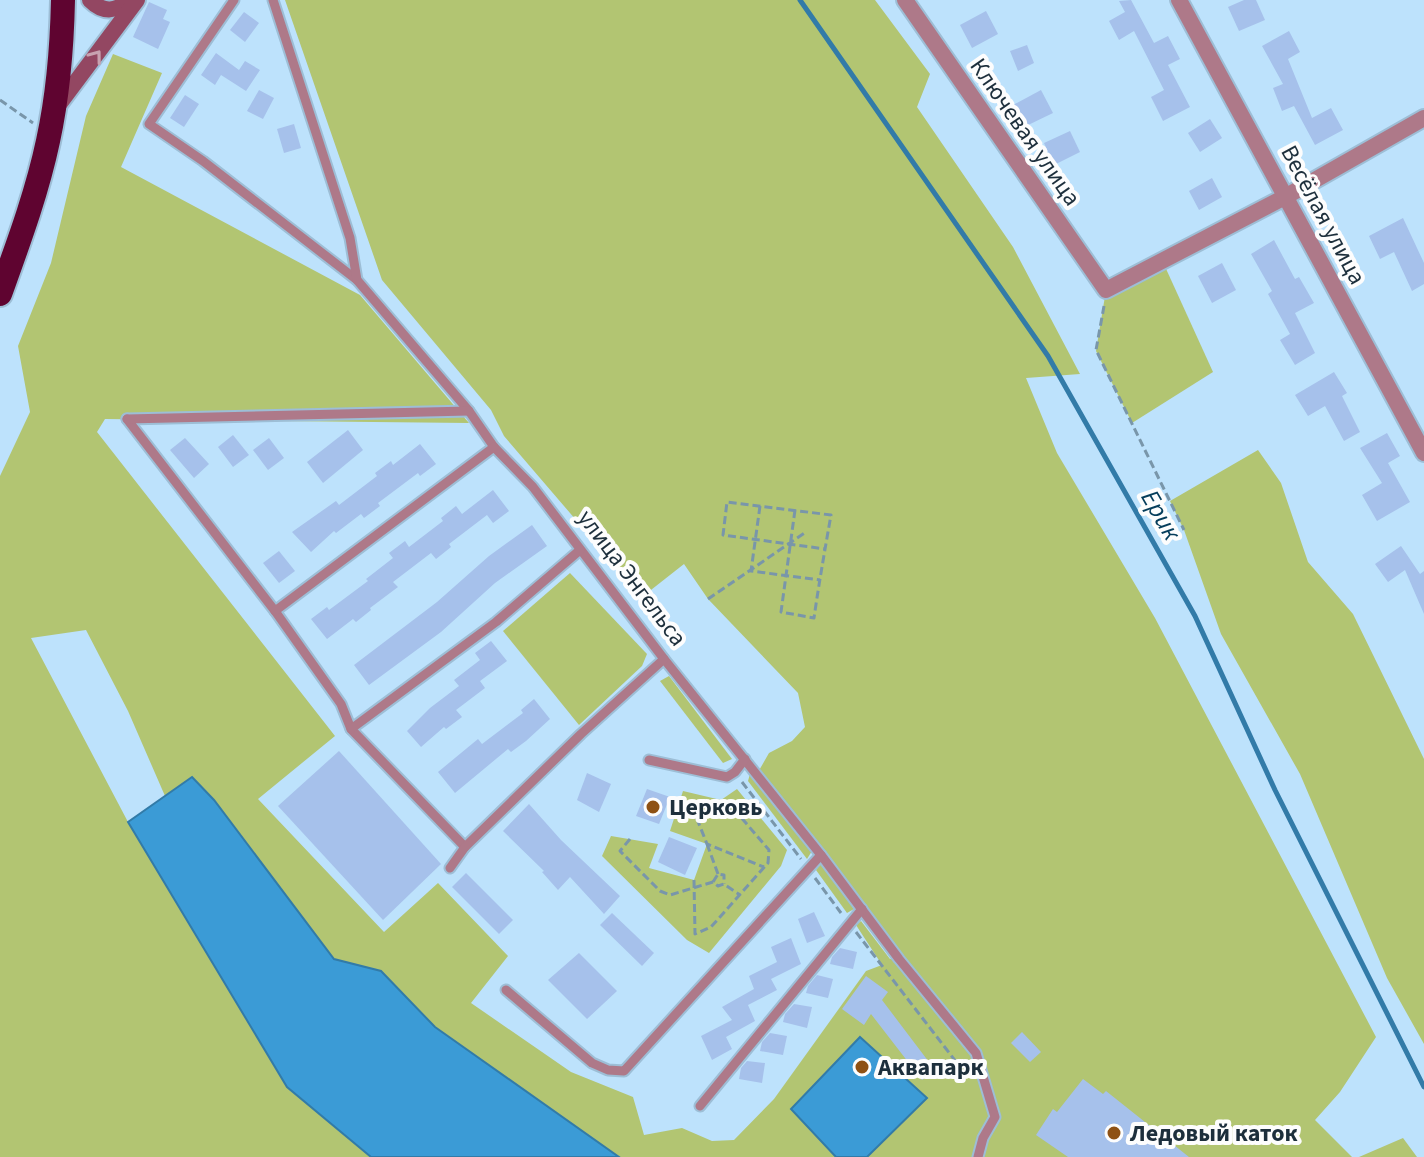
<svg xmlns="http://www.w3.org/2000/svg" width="1424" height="1157" font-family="'Source Sans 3',sans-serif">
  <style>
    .green { fill: #b2c572 }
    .water { fill: #3b9bd6; stroke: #327ba8; stroke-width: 2 }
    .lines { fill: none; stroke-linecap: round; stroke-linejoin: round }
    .stream { stroke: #327ba8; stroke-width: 5 }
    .building { fill: #a6c1eb }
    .lane-casing { stroke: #9dbed6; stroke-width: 13 }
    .street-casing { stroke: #9dbed6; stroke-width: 20 }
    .secondary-casing { stroke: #9dbed6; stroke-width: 20 }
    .highway-casing { stroke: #9dbed6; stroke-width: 28 }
    .path { stroke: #7996aa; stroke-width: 3; stroke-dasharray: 8 4; stroke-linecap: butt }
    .lane { stroke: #ae7989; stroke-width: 9 }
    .street { stroke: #ae7989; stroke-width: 16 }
    .secondary { stroke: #934762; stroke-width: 16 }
    .highway { stroke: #5f0430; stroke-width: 24 }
    .oneway { stroke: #c8a2b0 }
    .poi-dot { fill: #8e5114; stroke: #fdfdfd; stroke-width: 3 }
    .labels { text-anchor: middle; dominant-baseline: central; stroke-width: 8; stroke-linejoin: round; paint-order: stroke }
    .street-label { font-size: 24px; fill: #1d2f3c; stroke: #fdfdfd }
    .poi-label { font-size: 24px; font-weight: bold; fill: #1d2f3c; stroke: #fdfdfd; text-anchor: start }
    .water-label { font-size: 26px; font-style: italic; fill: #053d5b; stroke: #fdfdfd }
  </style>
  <rect width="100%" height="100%" fill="#bde2fc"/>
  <!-- green -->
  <g class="green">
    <polygon points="285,0 875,0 930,74 917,107 1013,247 1080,374 1026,378 1057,453 1155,618 1376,1037 1340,1092 1315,1120 1352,1157 619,1157 435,1027 381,971 334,959 214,800 192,777 165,796 128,711 86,630 31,638 128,822 287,1087 371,1157 0,1157 0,476 30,412 18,346 51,263 86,116 113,54 162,73 121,167 360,295 469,423 105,419 97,432 335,736 258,799 384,932 438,883 508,956 471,1003 571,1072 633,1097 644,1135 682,1128 712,1141 734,1140 774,1099 866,971 882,965 856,925 861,921 890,959 898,959 757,774 769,753 792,741 805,727 798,693 708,599 684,564 642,597 504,436 491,410 382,280"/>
    <polygon points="1162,260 1213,372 1132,423 1096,351 1106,290"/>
    <polygon points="1258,450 1281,483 1308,562 1353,614 1424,759 1424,1044 1387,978 1300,774 1221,634 1184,530 1170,501"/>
    <polygon points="570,573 647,654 642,666 579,725 503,631"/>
    <polygon points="669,676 732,759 723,763 660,681"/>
    <polygon points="750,774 812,851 807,859 748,781"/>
    <polygon points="737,789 787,850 781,866 709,953 687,940 602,856 611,836 658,844 649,868 694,880 707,844 670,831 683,791 721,800"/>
    <polygon points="821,863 854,909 847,913 816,870"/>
    <polygon points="1403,1138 1417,1157 1359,1157"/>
  </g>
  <!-- water -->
  <g class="water">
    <polygon points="192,777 214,800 334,959 381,971 435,1027 619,1157 371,1157 287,1087 128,822"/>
    <polygon points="860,1037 927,1098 867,1157 836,1157 791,1109"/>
  </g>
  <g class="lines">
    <!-- stream -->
    <polyline class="stream" points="800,0 1048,356 1195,616 1275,790 1424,1087"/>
  </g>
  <!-- building -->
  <g class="building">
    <polygon points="1131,0 1154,43 1168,36 1180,59 1168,65 1190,107 1163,121 1151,97 1164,90 1134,31 1119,40 1109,21 1125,12 1119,1"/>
    <polygon points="1244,0 1256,0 1265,20 1239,31 1228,7"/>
    <polygon points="149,2 167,10 163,19 170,22 158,49 133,37"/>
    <polygon points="986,11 998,34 972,48 960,25"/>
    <polygon points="244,12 259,23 245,42 230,30"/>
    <polygon points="1289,31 1300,52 1288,59 1312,118 1331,108 1343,130 1315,145 1294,106 1282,111 1273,88 1283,84 1262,46"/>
    <polygon points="1027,45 1034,63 1018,71 1010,51"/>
    <polygon points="216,53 239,70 245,61 260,70 246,91 221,75 215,85 201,75"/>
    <polygon points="259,90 274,98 263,119 247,111"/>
    <polygon points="1041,90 1053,113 1024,127 1013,105"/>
    <polygon points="185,95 199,104 184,127 170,118"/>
    <polygon points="1210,119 1222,138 1200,152 1188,133"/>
    <polygon points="294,124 301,148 284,153 277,129"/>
    <polygon points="1070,131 1080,152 1054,165 1044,143"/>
    <polygon points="1212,178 1222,197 1199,210 1189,191"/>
    <polygon points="1403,218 1424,263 1424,284 1412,291 1394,252 1380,259 1369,236"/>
    <polygon points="1274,240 1295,279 1299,277 1314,303 1295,313 1315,353 1295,365 1280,340 1290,334 1268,294 1272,291 1251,254"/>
    <polygon points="1222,263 1236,290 1212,303 1198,276"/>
    <polygon points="1334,372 1347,393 1342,396 1360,432 1344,441 1325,406 1308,416 1295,395"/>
    <polygon points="348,430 363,450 323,483 307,462"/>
    <polygon points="1387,433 1400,456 1388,463 1410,502 1377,521 1362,495 1382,483 1360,448"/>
    <polygon points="233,435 249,455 233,467 218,447"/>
    <polygon points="185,438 209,464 194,478 170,450"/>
    <polygon points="269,438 284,458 268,470 253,450"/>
    <polygon points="420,444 436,464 420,476 418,473 378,503 380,506 364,518 361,514 336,533 334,531 311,552 292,532 336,501 339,505 377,476 375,473 391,461 393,465"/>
    <polygon points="493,490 509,511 493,523 487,515 449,544 451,547 436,559 431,553 393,582 398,587 370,608 371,610 356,622 353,619 327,639 311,619 327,607 329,610 368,581 366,579 393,558 389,553 405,541 409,547 443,521 441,518 456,506 462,514"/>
    <polygon points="532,525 547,546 495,583 441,632 369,685 354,665 437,602 489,556"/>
    <polygon points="1401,546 1420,574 1424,571 1424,614 1405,570 1388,582 1375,564"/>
    <polygon points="279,551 295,571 279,583 263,563"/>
    <polygon points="491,641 507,661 480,681 485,688 456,710 462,717 446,729 444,727 421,747 407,731 430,708 459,686 454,680 480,660 475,653"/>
    <polygon points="534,699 550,719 526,741 511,752 508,749 455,793 438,772 478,739 482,744 523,713 521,710"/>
    <polygon points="339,751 441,864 383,920 278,806"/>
    <polygon points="587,773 611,784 599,812 577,800"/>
    <polygon points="647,789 670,797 659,824 636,816"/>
    <polygon points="529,804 561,840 620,896 604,914 570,877 558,890 542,872 544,871 503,831"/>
    <polygon points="669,837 697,848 685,875 658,862"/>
    <polygon points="466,873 513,920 499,934 452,887"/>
    <polygon points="814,912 825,936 807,943 798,919"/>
    <polygon points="612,913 654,953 642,966 600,925"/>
    <polygon points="791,938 801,964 771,979 777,990 748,1005 755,1021 726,1037 732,1049 712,1060 701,1036 732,1020 722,1007 754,989 749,976 777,962 771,947"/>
    <polygon points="840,948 857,952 853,969 830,964 832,957"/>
    <polygon points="579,953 617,991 587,1019 548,980"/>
    <polygon points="817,975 833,979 828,998 806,993 808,986"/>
    <polygon points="866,976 888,992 882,1000 935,1070 922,1080 871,1014 864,1025 842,1009"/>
    <polygon points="794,1004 812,1007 807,1028 783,1022 785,1014"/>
    <polygon points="1022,1032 1041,1052 1030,1062 1011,1043"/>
    <polygon points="770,1033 787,1036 783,1055 760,1051 762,1042"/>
    <polygon points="747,1061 765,1063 762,1083 739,1079 741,1068"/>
    <polygon points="1083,1079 1103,1094 1106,1091 1189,1157 1068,1157 1036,1135 1053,1109 1057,1112"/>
  </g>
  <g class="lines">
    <defs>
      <g id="lane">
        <polyline points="234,0 149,124 203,161 357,280"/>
        <polyline points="273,0 350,238 357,280 469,411 494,447 533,487 664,659 821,855 899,959 976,1053 995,1117 983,1138 978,1157"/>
        <polyline points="127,419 275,611 341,704 351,729 465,847"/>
        <polyline points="127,419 469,411"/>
        <polyline points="275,611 494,447"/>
        <polyline points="351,729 496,622 580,550"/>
        <polyline points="649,760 727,777 735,772 745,759"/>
        <polyline points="450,868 465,847 581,734 664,659"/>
        <polyline points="506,990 592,1063 608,1070 624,1071 821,855"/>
        <polyline points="700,1106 862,909"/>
      </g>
      <g id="street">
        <polyline points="905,0 1106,290 1285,197 1424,118"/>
        <polyline points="1179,0 1424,453"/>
      </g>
      <g id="secondary">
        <path d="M90 0C104 14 116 11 131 0"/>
        <polyline points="57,107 137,0"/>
      </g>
      <path id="highway" d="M0 294C18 244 37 193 48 141 58 95 62 47 63 0"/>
    </defs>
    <!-- lane casing -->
    <use href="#lane" class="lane-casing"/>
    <!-- street casing -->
    <use href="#street" class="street-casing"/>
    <!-- secondary casing -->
    <use href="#secondary" class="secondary-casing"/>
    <!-- highway casing -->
    <use href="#highway" class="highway-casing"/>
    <!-- path -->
    <g class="path">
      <polyline points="0,100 33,123"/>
      <polyline points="1104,306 1096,350 1184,530"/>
      <polyline points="760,506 751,571 820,580"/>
      <path d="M795 510 781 612 814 618C819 583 825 549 831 515L727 502 723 535 825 549"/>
      <polyline points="708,599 806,532"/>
      <polyline points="742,782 801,859"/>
      <polyline points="630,839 620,851 660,891 670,895 713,882 718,886 724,884 740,895"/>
      <polyline points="707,844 718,874"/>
      <polyline points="815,878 841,913"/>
      <polyline points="694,880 695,934 711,927 768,863 769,850 733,808 708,810 697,819 707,844 764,867"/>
      <polyline points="713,882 718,874 724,875 724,884"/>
      <polyline points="856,932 957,1063"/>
    </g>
    <!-- lane -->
    <use href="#lane" class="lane"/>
    <!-- street -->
    <use href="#street" class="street"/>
    <!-- secondary -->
    <use href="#secondary" class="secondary"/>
    <!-- highway -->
    <use href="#highway" class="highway"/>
  </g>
  <!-- one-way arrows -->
  <defs><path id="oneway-chevron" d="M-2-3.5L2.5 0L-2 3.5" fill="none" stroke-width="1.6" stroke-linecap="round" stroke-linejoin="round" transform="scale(2)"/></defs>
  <use class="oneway" href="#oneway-chevron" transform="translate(96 56) rotate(-53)"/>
  <!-- markers -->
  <g class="poi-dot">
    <circle cx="653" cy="807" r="8"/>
    <circle cx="862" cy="1067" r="8"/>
    <circle cx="1114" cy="1133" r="8"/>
  </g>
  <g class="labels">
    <!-- street labels -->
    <g class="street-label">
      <text transform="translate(1025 132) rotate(55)">Ключевая улица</text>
      <text transform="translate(1323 215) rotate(62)">Весёлая улица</text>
      <text transform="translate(632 578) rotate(53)">улица Энгельса</text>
    </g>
    <!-- poi labels -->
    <g class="poi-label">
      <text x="669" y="807">Церковь</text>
      <text x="878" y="1067">Аквапарк</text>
      <text x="1130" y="1133">Ледовый каток</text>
    </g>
    <!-- water labels -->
    <g class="water-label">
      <text transform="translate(1161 515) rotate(60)">Ерик</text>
    </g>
  </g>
</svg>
